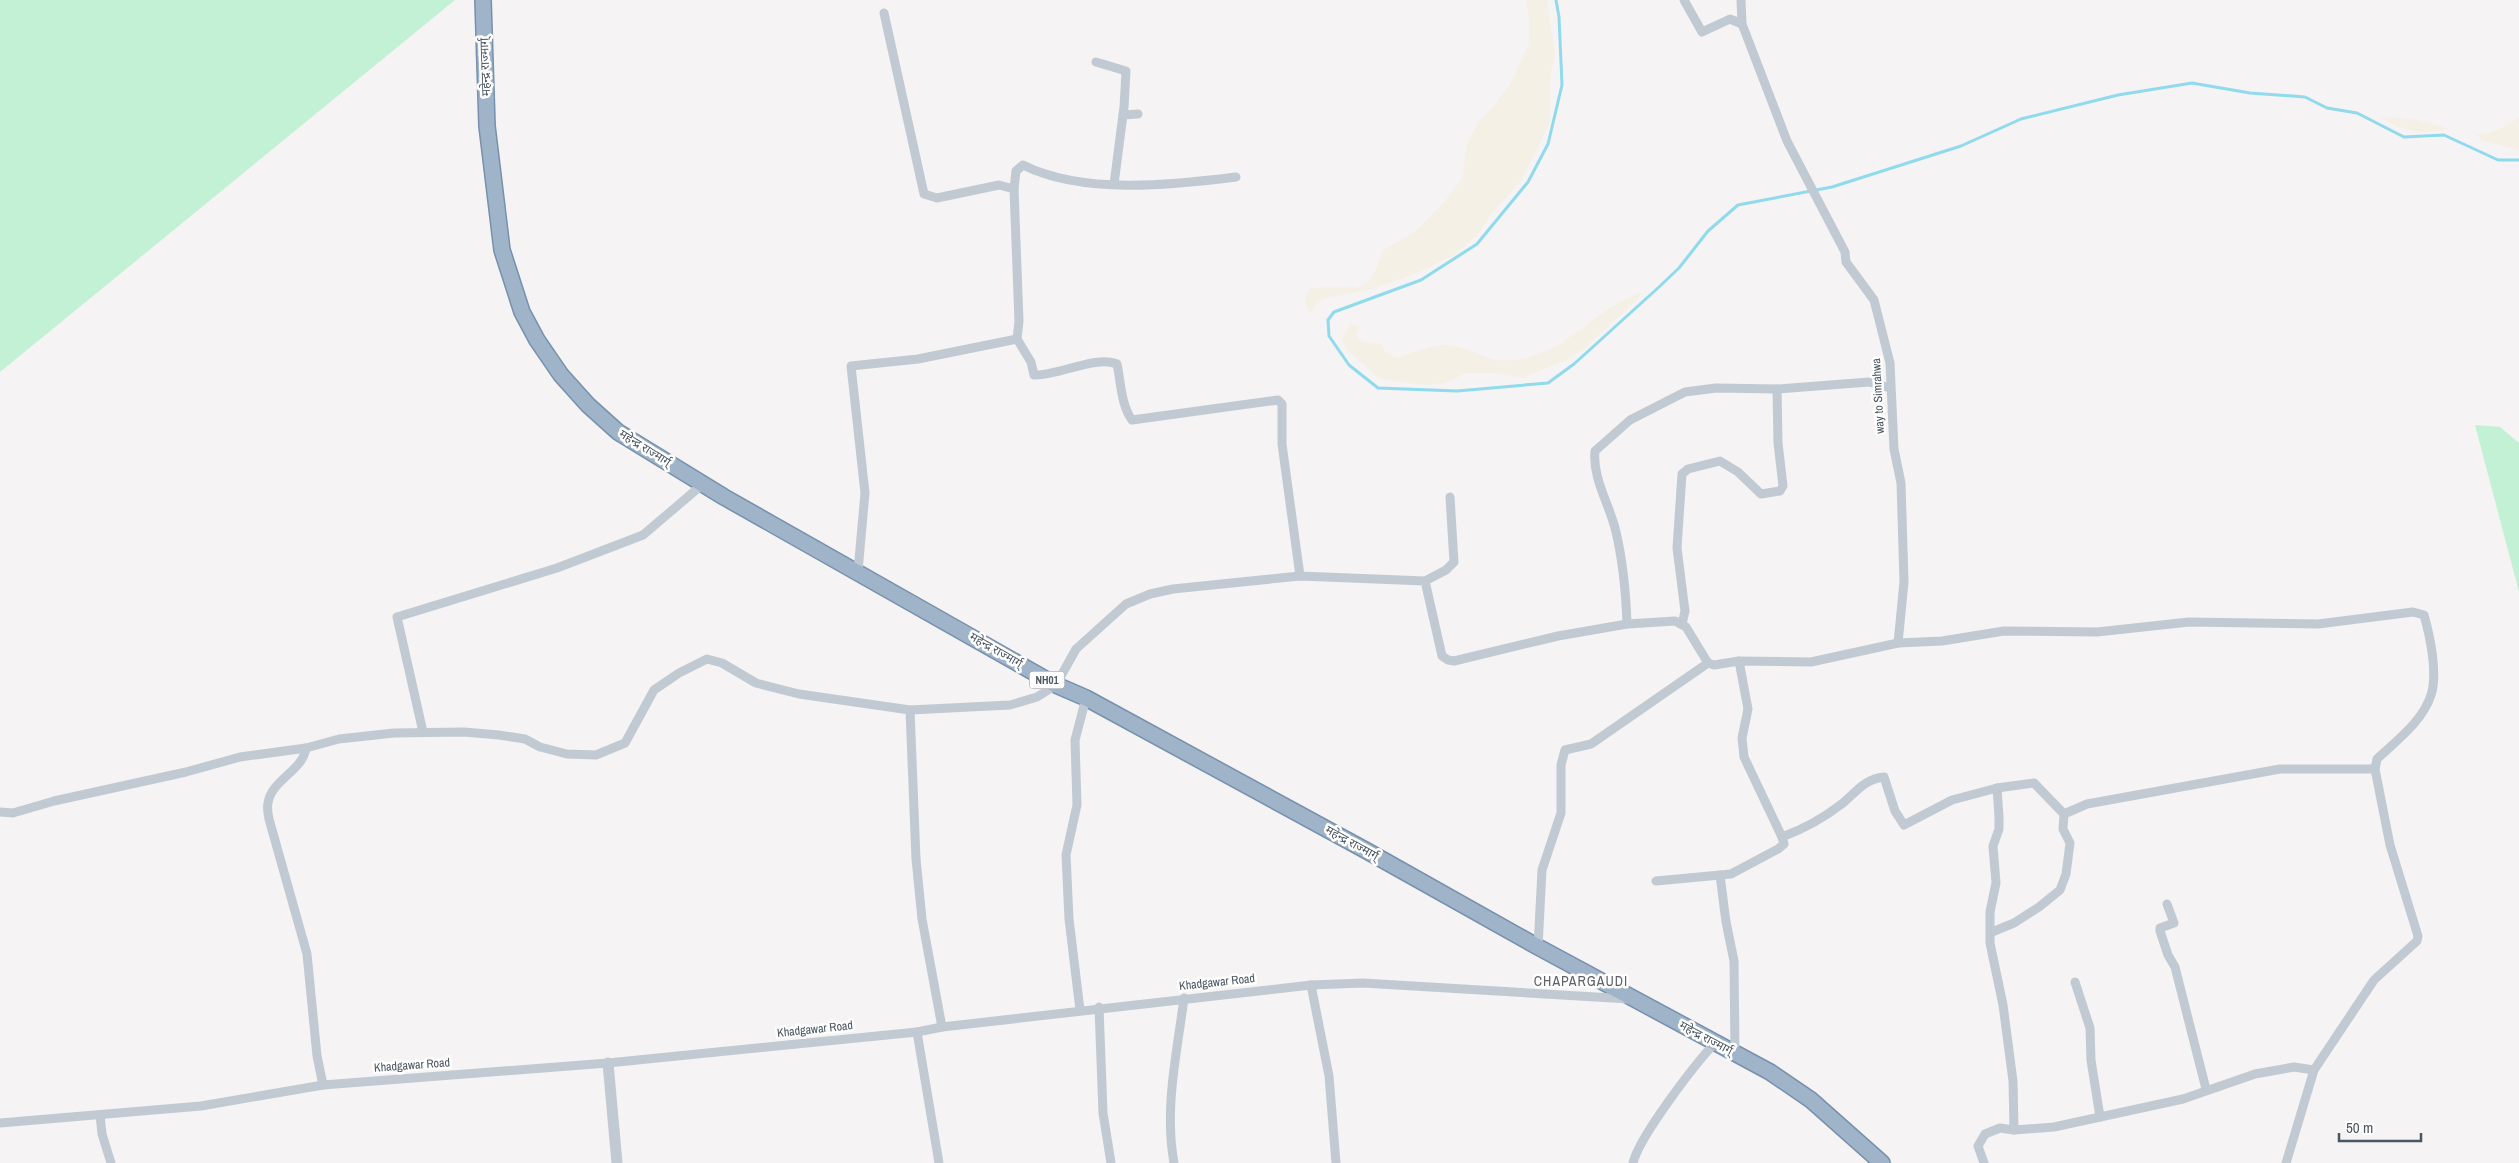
<svg xmlns="http://www.w3.org/2000/svg" width="2519" height="1163" font-family="'Archivo Narrow','Noto Sans Devanagari',sans-serif">
  <style>
    .green { fill: #c3f1d5 }
    .sand { fill: #f5f0e5 }
    .lines { fill: none; stroke-linecap: round; stroke-linejoin: round }
    .stream { stroke: #90daee; stroke-width: 3 }
    .trunk-casing { stroke: #7690ad; stroke-width: 18 }
    .minor { stroke: #c1cad2; stroke-width: 9 }
    .tertiary { stroke: #c1cad2; stroke-width: 11 }
    .trunk { stroke: #9fb4c9; stroke-width: 15 }
    .labels { text-anchor: middle; dominant-baseline: central; stroke-width: 5; stroke-linejoin: round; paint-order: stroke }
    .shield { fill: #fff; stroke: #808990; stroke-width: 1 }
    .shield-label { font-size: 11px; font-weight: bold; fill: #4a5661 }
    .street-label { font-size: 12px; fill: #4a5661; stroke: #fff }
    .neighbourhood-label { font-size: 14px; letter-spacing: 1px; fill: #5f6368; stroke: #fff }
  </style>
  <rect width="100%" height="100%" fill="#f5f3f3"/>
  <!-- green -->
  <g class="green">
    <polygon points="0,0 455,0 0,372"/>
    <polygon points="2475,425 2500,427 2519,443 2519,592"/>
  </g>
  <!-- sand -->
  <g class="sand">
    <path d="M1526 0H1547L1555 55 1550 77V122L1521 181 1491 214 1479 233 1456 254 1420 272 1372 289 1322 299 1315 306 1311 314C1303 303 1304 300 1310 289 1351 280 1368 306 1382 251L1417 230 1446 200 1463 177 1466 147 1477 124 1494 106 1513 79 1529 43V20Z"/>
    <path d="M2379 117 2415 119 2449 129C2419 134 2405 132 2379 117Z"/>
    <path d="M2519 117V150L2482 141 2477 134C2492 134 2507 127 2519 117Z"/>
    <path d="M1642 292 1637 300 1580 352 1564 361 1523 378 1493 373H1466L1445 383 1421 385 1379 378 1345 348 1342 340 1350 324 1359 326 1356 335 1362 342 1381 344 1385 352 1397 358C1413 352 1429 346 1445 345 1462 345 1477 355 1492 359 1501 362 1518 360 1527 358 1571 347 1599 306 1642 292Z"/>
  </g>
  <g class="lines">
    <!-- stream -->
    <polyline class="stream" points="1556,0 1559,17 1562,85 1548,144 1528,182 1477,244 1421,280 1334,312 1328,320 1329,336 1349,365 1378,388 1457,391 1548,383 1574,364 1659,287 1679,268 1708,231 1738,205 1832,187 1961,146 2021,119 2118,95 2192,83 2250,93 2305,97 2327,108 2357,113 2404,137 2444,135 2498,160 2519,160"/>
    <defs>
      <polyline id="trunk" points="483,0 487,126 502,250 522,312 537,340 561,375 588,405 618,432 724,497 1056,685 1086,698 1367,851 1538,947 1770,1072 1811,1100 1882,1163"/>
    </defs>
    <!-- trunk casing -->
    <use href="#trunk" class="trunk-casing"/>
    <!-- minor -->
    <g class="minor">
      <polyline points="1684,0 1702,32 1730,19 1742,24 1787,141 1845,252 1846,262 1874,300 1890,363 1894,449 1901,483 1904,582 1898,643"/>
      <polyline points="1741,0 1742,24"/>
      <polyline points="884,13 924,194 937,198 999,185 1014,189"/>
      <polyline points="1096,62 1126,71 1124,107 1114,184"/>
      <polyline points="1123,115 1138,114"/>
      <path d="M1236 177C1172 185 1083 195 1023 165L1016 171 1014 189 1019 321 1017 339 1031 362 1034 375C1058 376 1096 355 1117 364 1121 383 1121 405 1132 420L1278 400 1282 404V444L1300 576"/>
      <polyline points="858,571 865,493 851,366 918,359 1017,339"/>
      <polyline points="1425,581 1446,570 1454,562 1450,497"/>
      <path d="M1627 624C1626 594 1623 562 1616 532 1610 505 1592 478 1595 451L1630 420 1685 392 1716 388 1777 389 1869 382 1890 388"/>
      <polyline points="1682,624 1685,611 1677,548 1682,474 1688,469 1720,461 1738,472 1761,494 1780,491 1783,486 1778,443 1777,389"/>
      <path d="M1739 661 1748 709 1742 738 1744 757 1782 837C1804 829 1825 817 1843 803 1857 791 1865 779 1884 777L1895 811 1904 825 1952 800 1997 788 2034 783 2064 814"/>
      <polyline points="910,710 916,859 922,919 942,1027"/>
      <polyline points="423,732 397,617 557,568 643,535 703,484"/>
      <path d="M306 748C303 771 271 780 268 803 267 807 268 814 269 819L307 954 317 1056 323 1085"/>
      <path d="M0 812 13 813 54 801 186 772 240 757 306 748 339 739 394 733 464 732 499 735 525 739 540 747 567 754 596 755 625 743 654 690 679 673 707 659 722 663 756 683 799 694 910 710 1010 705 1037 697 1056 685 1076 649 1126 604 1150 594 1173 589 1300 576 1425 581 1442 656 1448 660 1454 661 1558 636 1627 624 1675 621 1686 627 1708 663 1714 665 1739 661 1811 662 1898 643 1942 641 2004 631 2097 632 2189 622 2318 624 2413 612 2424 615C2430 636 2438 674 2431 695 2423 721 2396 741 2377 759L2375 769 2390 845 2418 936 2417 941 2374 980 2314 1070 2286 1163"/>
      <polyline points="1720,875 1726,922 1734,961 1735,1053"/>
      <polyline points="1656,881 1731,874 1778,849 1784,844 1782,837"/>
      <polyline points="2167,904 2174,923 2160,928 2160,931 2168,955 2175,967 2206,1089"/>
      <polyline points="1992,932 2014,923 2039,907 2060,890 2066,874 2070,843 2063,829 2064,814 2087,804 2280,769 2375,769"/>
      <polyline points="1538,947 1542,870 1561,813 1561,765 1565,750 1591,744 1708,663"/>
      <polyline points="2075,982 2090,1028 2091,1060 2100,1117"/>
      <polyline points="1311,985 1329,1076 1336,1163"/>
      <polyline points="1099,1007 1103,1113 1111,1163"/>
      <polyline points="1080,1010 1069,919 1066,855 1077,805 1075,740 1086,698"/>
      <polyline points="917,1032 939,1163"/>
      <polyline points="100,1115 102,1134 111,1163"/>
      <polyline points="0,1123 201,1106 323,1085 608,1063 917,1032 942,1027 1311,985 1363,983 1629,999"/>
      <polyline points="2014,1130 2054,1127 2183,1099 2255,1074 2294,1067 2314,1070"/>
      <path d="M1174 1163C1164 1108 1177 1053 1184 998"/>
      <path d="M1633 1163C1639 1137 1695 1064 1715 1043"/>
      <polyline points="1984,1163 1978,1146 1985,1134 2000,1128 2014,1130 2013,1081 2003,1005 1990,943 1990,912 1996,883 1993,846 1999,829 1999,817 1997,788"/>
    </g>
    <!-- tertiary -->
    <polyline class="tertiary" points="608,1063 617,1163"/>
    <!-- trunk -->
    <use href="#trunk" class="trunk"/>
  </g>
  <g class="labels">
    <!-- shield labels -->
    <rect class="shield" x="1029.5" y="671.5" width="35" height="17" rx="4"/>
    <g class="shield-label">
      <text x="1047" y="680">NH01</text>
    </g>
    <!-- street labels -->
    <g class="street-label">
      <text transform="translate(485 67) rotate(-92)">महेन्द्र राज्मार्ग्</text>
      <text transform="translate(1878 396) rotate(-93)">way to Simrahwa</text>
      <text transform="translate(645 448) rotate(32)">महेन्द्र राज्मार्ग्</text>
      <text transform="translate(996 650) rotate(30)">महेन्द्र राज्मार्ग्</text>
      <text transform="translate(1352 843) rotate(29)">महेन्द्र राज्मार्ग्</text>
      <text transform="translate(1217 982) rotate(-6)">Khadgawar Road</text>
      <text transform="translate(815 1029) rotate(-6)">Khadgawar Road</text>
      <text transform="translate(1706 1038) rotate(28)">महेन्द्र राज्मार्ग्</text>
      <text transform="translate(412 1065) rotate(-4)">Khadgawar Road</text>
    </g>
    <!-- neighbourhood labels -->
    <g class="neighbourhood-label">
      <text x="1581" y="981">CHAPARGAUDI</text>
    </g>
  </g>
  <!-- scale -->
  <path d="M2339 1133v8h82v-8" fill="none" stroke="#4a5661" stroke-width="2.5"/>
  <text x="2346" y="1133" font-size="15" fill="#4a5661" stroke="#ffffff" stroke-width="4" paint-order="stroke">50 m</text>
</svg>
